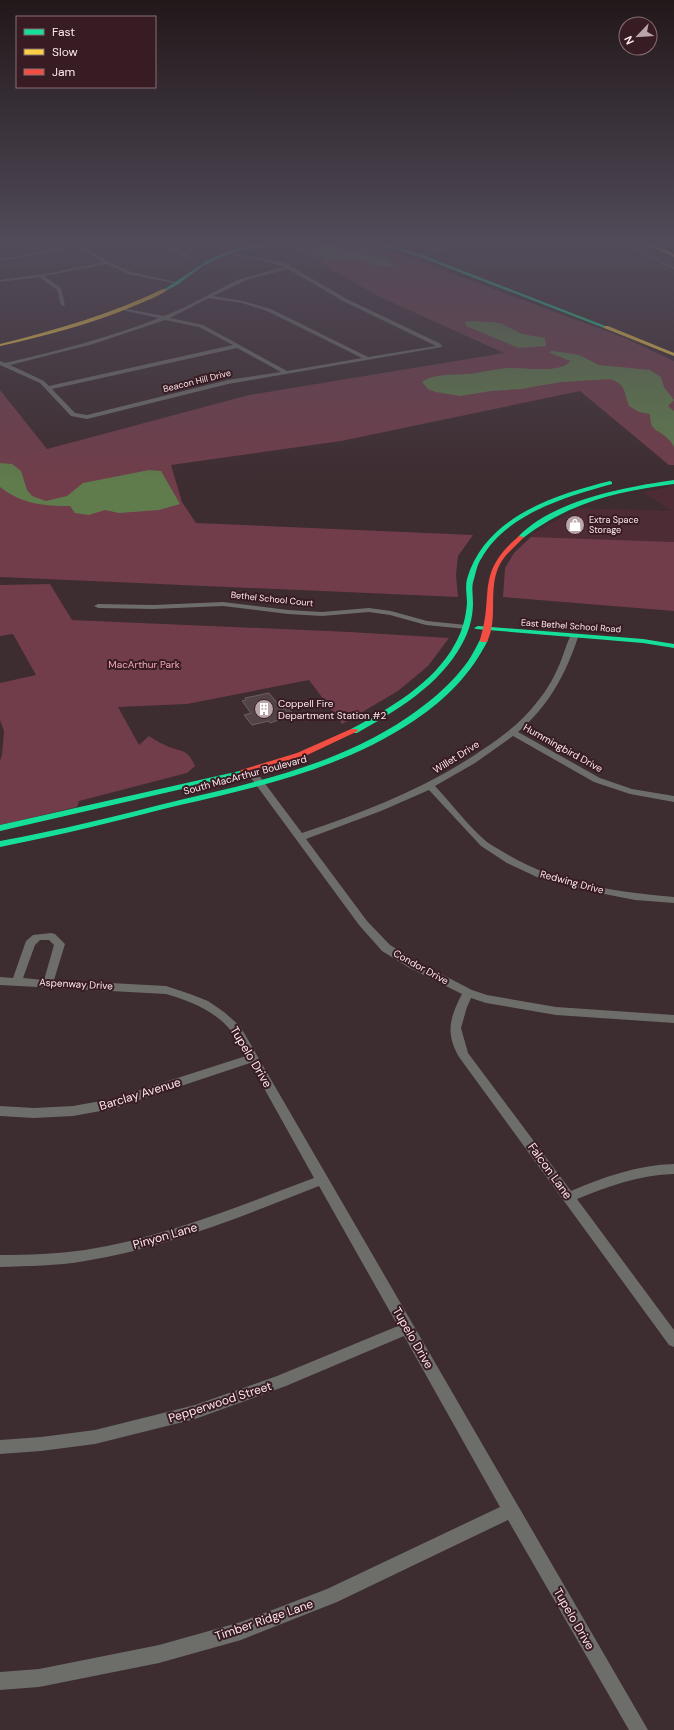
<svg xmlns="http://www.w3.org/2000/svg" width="674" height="1730" font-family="'DM Sans',sans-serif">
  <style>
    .built { fill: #4e2c35 }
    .green { fill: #713d4a }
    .water { fill: #607c4c }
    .building { fill: #514346; stroke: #6e5f63 }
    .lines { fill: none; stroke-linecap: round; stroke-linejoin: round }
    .street { fill: #6d6d6a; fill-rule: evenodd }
    .fast { fill: #16e098; fill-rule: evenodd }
    .slow { fill: #ffcf43; fill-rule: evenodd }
    .jam { fill: #f24e42; fill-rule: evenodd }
    .rail { stroke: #736d6c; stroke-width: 1.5 }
    .labels { text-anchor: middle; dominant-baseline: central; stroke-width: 4; stroke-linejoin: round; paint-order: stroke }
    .far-street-label { font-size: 9px; fill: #fde8ec; stroke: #381c23 }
    .far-poi-label { font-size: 9px; fill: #fde8ec; stroke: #381c23; text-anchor: start }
    .park-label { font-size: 10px; fill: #f6a9ba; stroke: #381c23 }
    .poi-label { font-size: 10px; fill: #fde8ec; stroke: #381c23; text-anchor: start }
    .street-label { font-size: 10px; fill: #fde8ec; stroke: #381c23 }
    .near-street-label { font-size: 12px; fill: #fde8ec; stroke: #381c23 }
  </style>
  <rect width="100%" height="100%" fill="#3d2c30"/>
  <!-- built -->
  <polygon class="built" points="674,486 674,542 531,537 532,534 579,508 671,511 643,492"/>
  <!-- green -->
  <g class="green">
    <polygon points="287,244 355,244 355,245 397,253 625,338 674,361 674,465 669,465 580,391 341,441 171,465 182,502 196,523 473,535 458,556 456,575 458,597 0,577 0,390 47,449 249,395 504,353 378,296"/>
    <polygon points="531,537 674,542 674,611 503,597 505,568 514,553"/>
    <path d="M50 584 72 620 350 632 449 638 428 666 398 691 342 724 309 680 187 704 118 707 139 745 149 736C155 740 162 744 169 747 184 752 188 750 195 766L187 773 79 801 77 807 0 825V761L2 755 4 731 0 720V683L36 675 13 634 0 636V585Z"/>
  </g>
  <!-- water -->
  <g class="water">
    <path d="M333 246C352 254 372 254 391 261V264L394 266C379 269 375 264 361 260 351 257 339 259 329 261L316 252 315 250 318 247Z"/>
    <polygon points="476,321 500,323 522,334 545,338 546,346 519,348 466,326 465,322"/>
    <path d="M553 351 579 355 599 365 650 370 661 377 664 387 674 400 668 406 674 411V447C672 444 671 441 668 439 658 428 650 433 650 414L639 412 629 406C624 392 626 384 610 379L561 382 521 389 491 391 460 396 436 392 428 389 422 382C436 372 459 376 476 373 486 371 497 369 507 368 521 367 562 374 570 361L548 352Z"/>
    <path d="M0 463 12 464 21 471 27 490 32 496 46 501 67 496 83 483 149 470 161 471 180 504 159 510 119 513 105 510 89 515 75 513 70 506C43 506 22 504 0 487Z"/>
  </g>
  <!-- building -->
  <polygon class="building" points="269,693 282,709 288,707 294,715 270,723 269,721 252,725 244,715 251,713 242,701 246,700 245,698"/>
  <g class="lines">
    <!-- street -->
    <g class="street">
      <polygon points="85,244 86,246 83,246 109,262 131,272 180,283 178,284 128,274 107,264 44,276 61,288 65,305 63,306 61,305 57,290 39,277 0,282 0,280 51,273 103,262 78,247 0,261 0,259"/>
      <polygon points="157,244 163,244 190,256 186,257"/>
      <polygon points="462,244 470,244 417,256 415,255"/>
      <path d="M225 252 285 263 347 299 441 344 442 347 228 384 87 419 71 416 40 383 0 365V361L5 363C57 351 109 338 159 318L122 310V308L164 316 183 308 237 280 284 267 262 260 227 254ZM288 269 343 301 436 346 368 357 271 309 243 301 213 296 247 280ZM209 298 242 303 267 311 362 358 287 371 203 325 170 318ZM165 320 199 327 233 345 49 386 44 381 10 365 93 344ZM237 348 281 372 228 380 87 415 75 413 52 389Z"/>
      <polygon points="223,602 288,610 322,612 369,608 391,611 427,621 466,625 470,627 466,629 426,625 390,615 369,612 322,616 288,614 223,606 153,609 98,608 94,606 98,604 153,605"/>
      <path d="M571 635H574L578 637C566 674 548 707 518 732L600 778 632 789 674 796V802L630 794 594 782 513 736 475 763 435 786C452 804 469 827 487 842 492 846 499 849 505 853 555 884 617 892 674 897V903L635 900 589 891 541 879 507 863 481 846 429 790 381 811 306 839 367 921 390 945 416 961 472 990 487 995 556 1007 674 1015V1023L556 1015 486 1003 471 998 467 1007 461 1028 468 1053 571 1191C604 1177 637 1165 674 1164V1174C639 1175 609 1186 577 1199L674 1330V1347L669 1345 459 1057C445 1033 450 1017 462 994L408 967 382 951 359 925 246 771 251 768 254 769 302 833C367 811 429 787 485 748 504 735 523 721 537 702 548 689 556 674 562 658 565 650 567 642 571 635Z"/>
      <path d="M51 933 55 934 65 944 54 980 166 986 190 994 208 1001 224 1012 240 1026 648 1730H629L508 1520 337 1602 241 1640 159 1663 39 1687 0 1690V1672L39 1669 159 1645 241 1622 327 1589 500 1507 404 1336 286 1386 195 1419 95 1444 41 1451 0 1454V1440L41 1437 95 1430 195 1405 277 1376 398 1326 319 1186C243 1216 166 1248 85 1261 57 1266 28 1266 0 1267V1255C28 1255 57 1254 85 1250 165 1237 239 1206 314 1178L250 1063 112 1109 73 1116 34 1118 0 1116V1106L34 1108 73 1106 112 1099 246 1056C241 1048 237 1039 232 1032 216 1011 190 1001 166 994L0 985V977L13 978 26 941 33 935ZM40 940H49L54 945 44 980 23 978 35 945Z"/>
    </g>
    <!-- fast -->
    <g class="fast">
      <polygon points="264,244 274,244 238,251 221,257 204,265 177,285 165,291 163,290 210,259 235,249"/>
      <polygon points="364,244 395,247 425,256 608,327 604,328 423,258 394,249"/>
      <path d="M674 480V484C615 492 571 502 523 538L518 537C553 500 625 487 674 480Z"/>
      <path d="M610 481 612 482V484C565 497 506 514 481 559 477 565 476 572 474 579 471 587 473 595 473 603 473 617 469 632 462 644 440 685 396 711 357 733H351L350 731 351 729C389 709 434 683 455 644 462 632 466 617 467 603 467 595 465 587 467 579 485 517 554 495 610 481Z"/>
      <polygon points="478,626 643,639 674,644 674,648 643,643 476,629 474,628"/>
      <path d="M481 638H484L488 640C471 674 446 699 415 720 344 768 262 786 180 805 120 820 61 835 0 847V841C61 830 120 815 180 800 260 781 339 764 408 717 428 703 447 688 462 669 470 660 475 649 481 638Z"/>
      <polygon points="244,770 247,770 248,772 247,774 0,831 0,825"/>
    </g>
    <!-- slow -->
    <g class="slow">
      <polygon points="647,244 652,244 674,254 674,257"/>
      <path d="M163 289 167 290C158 297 145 301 134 306 91 324 45 336 0 346V344C56 330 111 314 163 289Z"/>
      <polygon points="604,326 608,326 674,353 674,356 604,328"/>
    </g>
    <!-- jam -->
    <g class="jam">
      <path d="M519 536 524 537C514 548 502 556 497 571 489 594 498 620 487 642H481L480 640C495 594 474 574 519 536Z"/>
      <polygon points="351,729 357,729 358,731 303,757 244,774 240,772 241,770 297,753"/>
    </g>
    <!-- rail -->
    <polyline class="rail" points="625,244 674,268"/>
  </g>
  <!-- sky -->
  <linearGradient id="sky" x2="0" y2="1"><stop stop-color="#22181a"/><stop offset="0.5" stop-color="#514b59"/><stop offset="1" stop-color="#514b59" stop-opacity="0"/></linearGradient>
  <rect width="674" height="486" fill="url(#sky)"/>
  <!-- icons -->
  <defs>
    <symbol id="shop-disc" viewBox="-11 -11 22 22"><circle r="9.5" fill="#baa6aa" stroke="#381c23"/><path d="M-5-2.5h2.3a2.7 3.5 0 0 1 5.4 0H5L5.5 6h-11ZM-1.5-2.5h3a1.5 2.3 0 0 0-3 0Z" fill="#fff"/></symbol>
    <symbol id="building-disc" viewBox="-11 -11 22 22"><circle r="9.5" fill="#baa6aa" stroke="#381c23"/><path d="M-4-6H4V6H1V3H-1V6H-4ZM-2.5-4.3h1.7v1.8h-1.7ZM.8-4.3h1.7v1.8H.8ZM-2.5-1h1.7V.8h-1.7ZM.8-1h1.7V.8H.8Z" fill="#fff"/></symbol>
  </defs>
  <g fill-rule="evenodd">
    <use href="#shop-disc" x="564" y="514" width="22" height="22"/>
    <use href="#building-disc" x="253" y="698" width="22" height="22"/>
  </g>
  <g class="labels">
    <!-- far-street labels -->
    <g class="far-street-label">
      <text transform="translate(197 381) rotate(-14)">Beacon Hill Drive</text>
      <text transform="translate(272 599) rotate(6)">Bethel School Court</text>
      <text transform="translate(571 626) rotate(4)">East Bethel School Road</text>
    </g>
    <!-- far-poi labels -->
    <g class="far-poi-label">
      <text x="589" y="520">Extra Space<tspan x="589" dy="10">Storage</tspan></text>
    </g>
    <!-- park labels -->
    <g class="park-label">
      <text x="144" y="664">MacArthur Park</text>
    </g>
    <!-- poi labels -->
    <g class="poi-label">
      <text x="278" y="703">Coppell Fire<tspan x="278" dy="12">Department Station #2</tspan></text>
    </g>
    <!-- street labels -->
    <g class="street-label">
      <text transform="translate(563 748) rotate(29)">Hummingbird Drive</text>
      <text transform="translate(456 757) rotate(-32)">Willet Drive</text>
      <text transform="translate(245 775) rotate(-15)">South MacArthur Boulevard</text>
      <text transform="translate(572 882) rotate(15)">Redwing Drive</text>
      <text transform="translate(421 967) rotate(29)">Condor Drive</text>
      <text transform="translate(76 984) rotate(3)">Aspenway Drive</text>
    </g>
    <!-- near-street labels -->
    <g class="near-street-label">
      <text transform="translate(251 1057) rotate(59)">Tupelo Drive</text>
      <text transform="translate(140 1094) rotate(-17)">Barclay Avenue</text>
      <text transform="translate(550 1171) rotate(54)">Falcon Lane</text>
      <text transform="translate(165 1236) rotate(-16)">Pinyon Lane</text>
      <text transform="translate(413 1338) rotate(60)">Tupelo Drive</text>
      <text transform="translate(220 1402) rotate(-18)">Pepperwood Street</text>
      <text transform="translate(574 1619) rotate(60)">Tupelo Drive</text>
      <text transform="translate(264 1620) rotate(-19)">Timber Ridge Lane</text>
    </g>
  </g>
  <!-- legend -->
  <rect x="16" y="16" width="140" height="72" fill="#381c23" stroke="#876e73"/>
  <rect x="24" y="29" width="20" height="6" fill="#16e098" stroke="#876e73"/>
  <text x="52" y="36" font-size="12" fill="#fde8ec">Fast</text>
  <rect x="24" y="49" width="20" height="6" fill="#ffcf43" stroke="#876e73"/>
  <text x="52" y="56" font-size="12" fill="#fde8ec">Slow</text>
  <rect x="24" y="69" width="20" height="6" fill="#f24e42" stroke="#876e73"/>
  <text x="52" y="76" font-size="12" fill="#fde8ec">Jam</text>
  <!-- north arrow -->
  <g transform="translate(638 36) rotate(245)"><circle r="19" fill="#381c23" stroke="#876e73"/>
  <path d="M0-3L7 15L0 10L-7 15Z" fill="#baa6aa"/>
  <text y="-6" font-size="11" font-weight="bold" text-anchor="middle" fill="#fde8ec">N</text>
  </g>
</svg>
